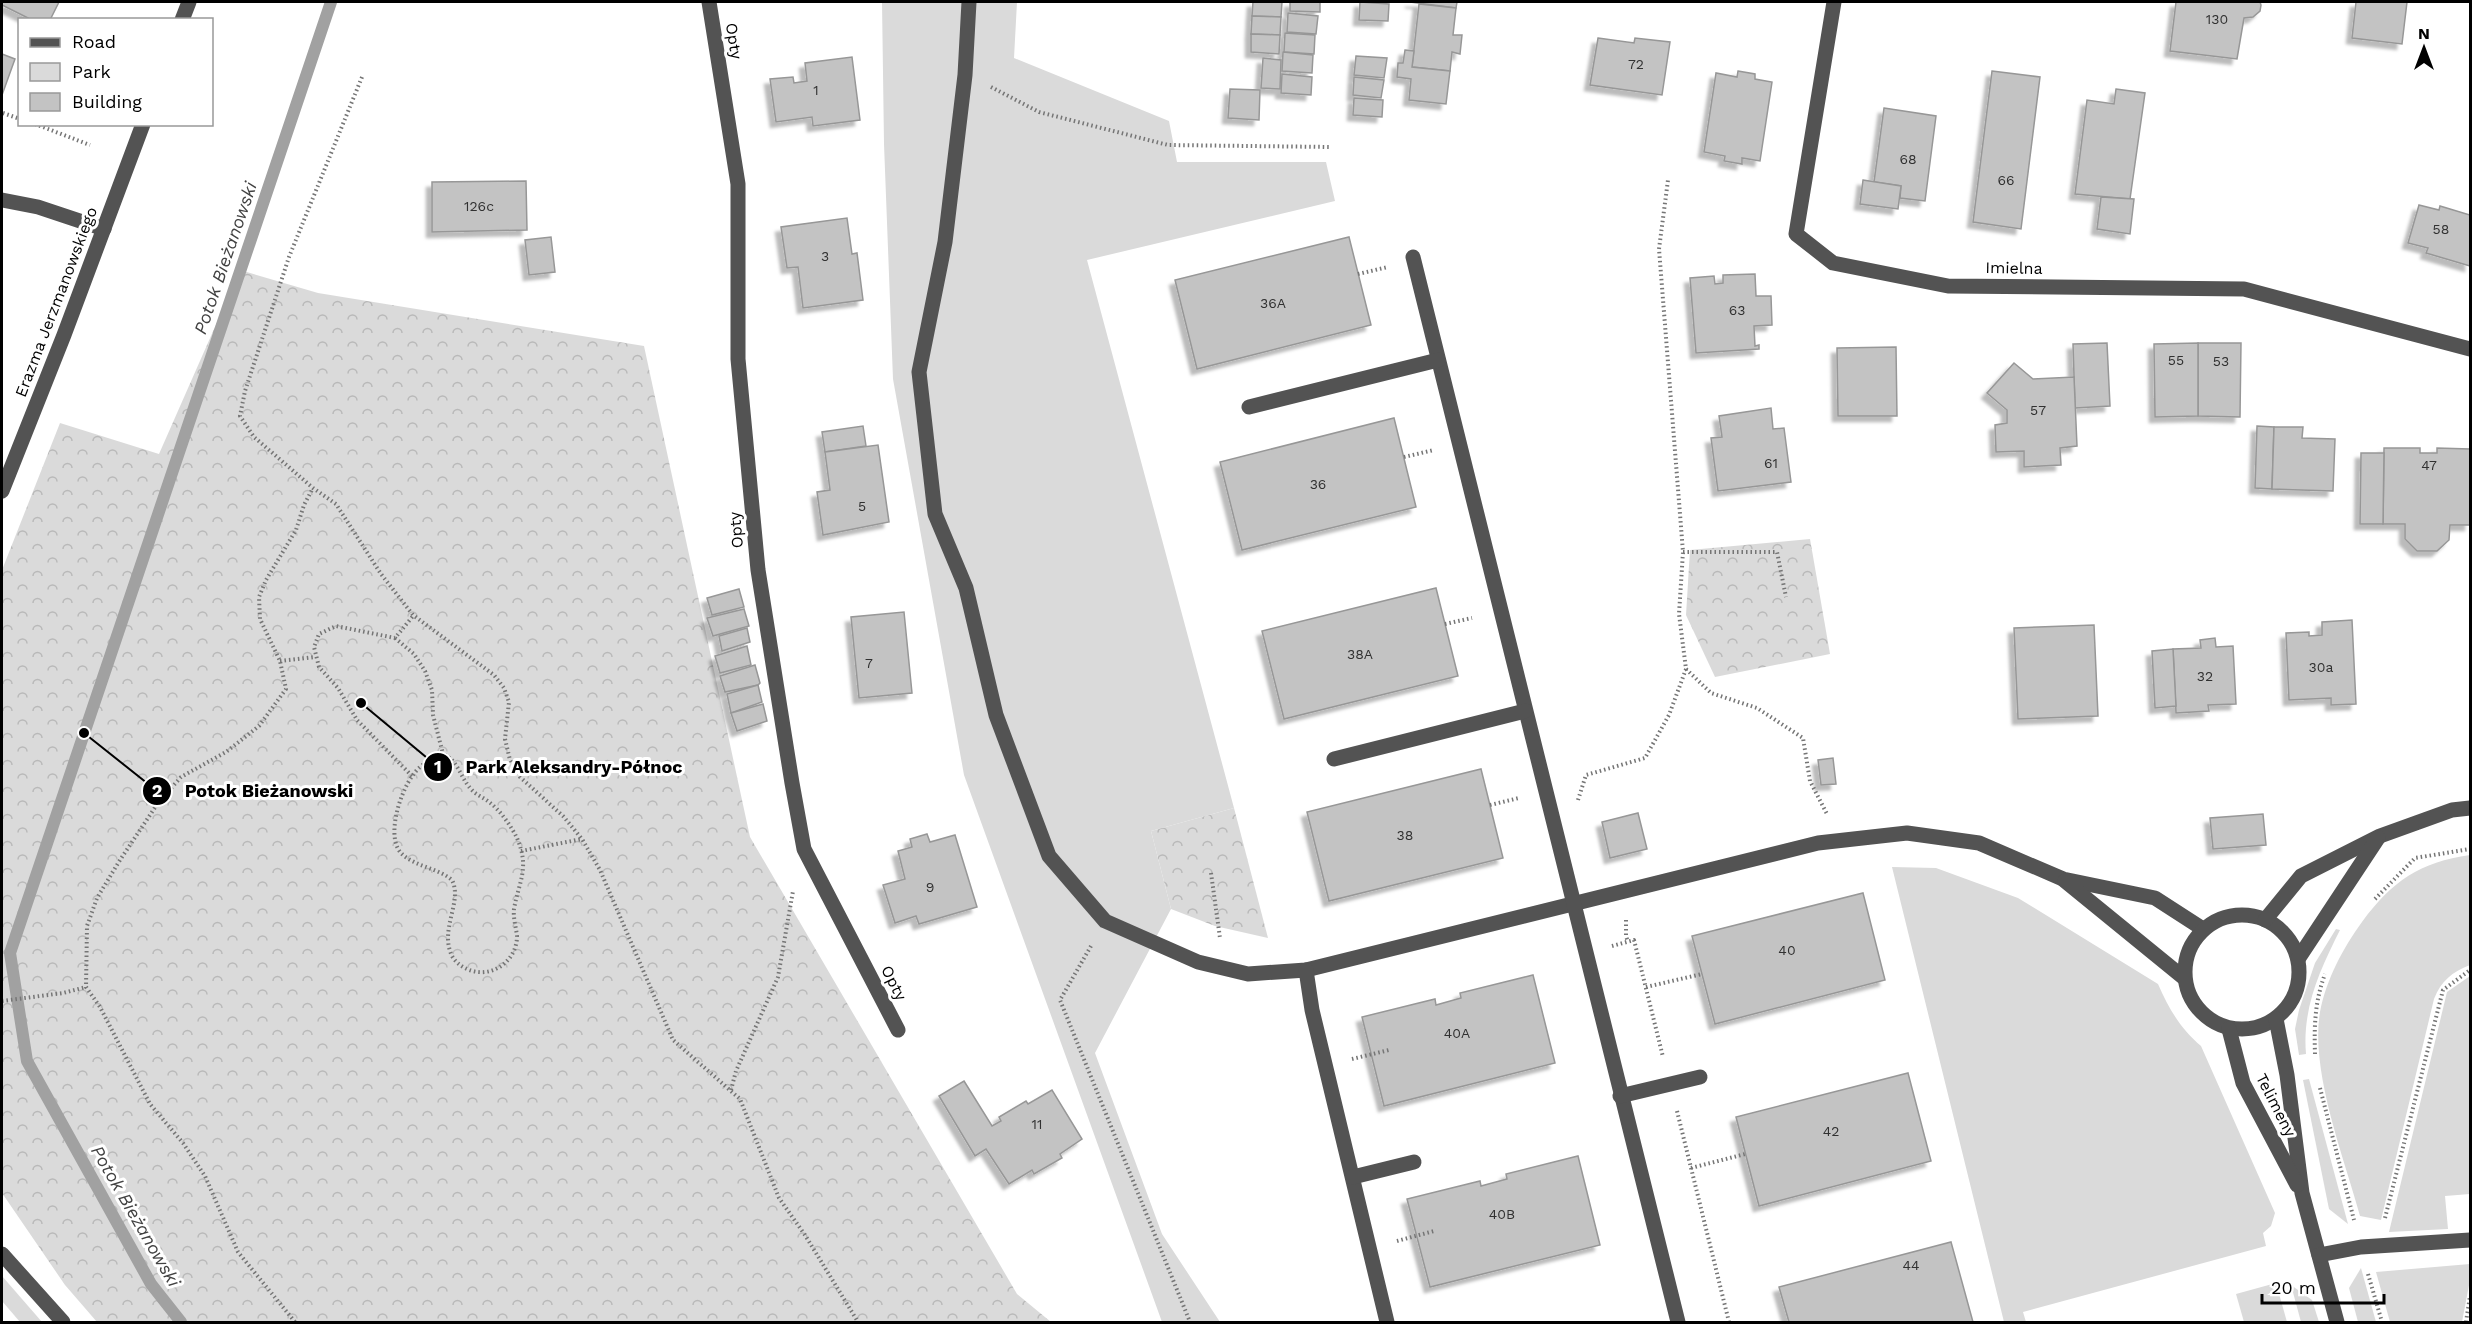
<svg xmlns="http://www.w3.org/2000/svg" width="2472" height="1324" font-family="'Work Sans',sans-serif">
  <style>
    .green { fill: #dadada }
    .forest { fill: url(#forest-crowns) }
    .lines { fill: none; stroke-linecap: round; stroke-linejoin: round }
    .stream { stroke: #a1a1a1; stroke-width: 12 }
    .building { fill: #c3c3c3; stroke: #979797; stroke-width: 1.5; filter: url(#shadow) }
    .path { stroke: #757575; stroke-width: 4; stroke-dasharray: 1.5 3; stroke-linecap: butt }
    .minor { stroke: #535353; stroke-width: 15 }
    .labels { text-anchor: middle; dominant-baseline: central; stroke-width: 6; stroke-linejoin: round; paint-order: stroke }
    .number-label { font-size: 14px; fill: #313131 }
    .street-label { font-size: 16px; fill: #000; stroke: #fff }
    .water-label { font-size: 18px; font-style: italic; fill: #424242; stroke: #fff }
    .leader { fill: none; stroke: #000; stroke-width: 2 }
    .callout-dot { fill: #000; stroke: #fff; stroke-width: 2 }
    .mark-label { font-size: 18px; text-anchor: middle; font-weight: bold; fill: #fff }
    .callout-label { font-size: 18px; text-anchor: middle; font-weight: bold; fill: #000; stroke: #fff; stroke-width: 6; stroke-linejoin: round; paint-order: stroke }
  </style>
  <defs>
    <pattern id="forest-crowns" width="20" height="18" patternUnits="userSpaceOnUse" patternTransform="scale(1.5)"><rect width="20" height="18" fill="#dadada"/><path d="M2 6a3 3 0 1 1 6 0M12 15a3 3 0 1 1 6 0" fill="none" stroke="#b9b9b9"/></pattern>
    <filter id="shadow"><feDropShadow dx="-5.5" dy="5.5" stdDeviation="1.5" flood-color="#0004"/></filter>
  </defs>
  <rect width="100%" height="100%" fill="#fff"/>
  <!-- green -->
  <g class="green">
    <polygon points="882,2 1017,2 1014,58 1169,121 1177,162 1326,162 1335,201 1087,260 1234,808 1151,831 1171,909 1095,1053 1162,1234 1220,1322 1162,1322 964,775 893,379 884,144"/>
    <path d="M2470 855V965C2452 972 2441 981 2434 999L2381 1220 2360 1216C2344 1157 2310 1072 2320 1012 2326 980 2343 948 2362 922 2392 881 2420 862 2470 855Z"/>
    <path d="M1892 867 1936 868 2018 898 2158 984C2169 1009 2180 1028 2201 1046L2275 1213 2271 1226 2263 1233 2266 1246 2023 1312 2026 1322H2004Z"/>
    <path d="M2336 929 2340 930C2320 970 2302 1008 2306 1054L2299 1055 2295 1029 2299 1010 2315 963Z"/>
    <polygon points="2470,976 2470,1194 2445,1196 2448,1229 2389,1232 2447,992"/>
    <polygon points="2309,1079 2348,1224 2329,1209 2303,1080"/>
    <polygon points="2470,1264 2470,1280 2462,1322 2390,1322 2376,1272"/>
    <polygon points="2361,1268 2376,1322 2358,1322 2349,1288"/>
    <polygon points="2,1276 42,1322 20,1322 2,1301"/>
    <polygon points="2276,1283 2287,1322 2244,1322 2236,1294"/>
    <polygon points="2291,1285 2312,1300 2319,1322 2301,1322"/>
  </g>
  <!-- forest -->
  <g class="forest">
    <polygon points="240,270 318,293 644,346 750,837 1017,1294 1051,1322 97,1322 65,1285 2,1193 2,570 60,423 159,454"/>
    <polygon points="1810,539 1830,654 1715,677 1686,615 1690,550"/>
    <polygon points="1234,808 1268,938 1215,926 1171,909 1151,831"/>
  </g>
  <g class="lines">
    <!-- stream -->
    <polyline class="stream" points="181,1322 151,1284 27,1061 10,953 331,2"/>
  </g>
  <!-- building -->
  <g class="building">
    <polygon points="2,2 59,2 50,20 32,20 2,5"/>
    <polygon points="1253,2 1282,2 1281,17 1252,16"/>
    <polygon points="1290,2 1320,2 1320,12 1290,11"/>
    <polygon points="1360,2 1389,4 1388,21 1359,20"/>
    <polygon points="1410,2 1457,2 1456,8"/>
    <polygon points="2176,2 2260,2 2261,5 2260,11 2253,17 2244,18 2237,59 2170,51"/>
    <polygon points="2356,2 2407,2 2402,44 2352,38"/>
    <polygon points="1419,4 1456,8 1453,35 1462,35 1460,54 1452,52 1450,71 1412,67"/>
    <polygon points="1288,13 1318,16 1316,34 1287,32"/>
    <polygon points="1252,16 1281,17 1280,35 1251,34"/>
    <polygon points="1285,33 1315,35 1314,54 1284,52"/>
    <polygon points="1251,34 1280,35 1279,54 1251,52"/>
    <polygon points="1598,38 1634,43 1635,38 1670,42 1662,95 1590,85"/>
    <polygon points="1405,50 1414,51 1412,67 1450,71 1446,104 1409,100 1411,79 1397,77 1398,63 1403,63"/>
    <polygon points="1283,52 1313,55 1312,73 1282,71"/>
    <polygon points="2,54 15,59 2,95"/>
    <polygon points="1356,56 1387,58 1384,78 1354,75"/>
    <polygon points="852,57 860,120 813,126 812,117 776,122 770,79 793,77 794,83 807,81 805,63"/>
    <polygon points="1263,58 1281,60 1280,89 1261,88"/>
    <polygon points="1738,71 1755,74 1755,79 1772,82 1760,161 1742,158 1742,164 1724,161 1725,156 1704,152 1716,73 1737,77"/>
    <polygon points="1992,71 2040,77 2021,229 1973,222"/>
    <polygon points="1282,74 1312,77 1311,95 1281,93"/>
    <polygon points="1354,77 1384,80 1381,98 1353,95"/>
    <polygon points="1230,89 1260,90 1259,120 1228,118"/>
    <polygon points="2116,89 2145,93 2130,199 2075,194 2087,100 2114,104"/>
    <polygon points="1354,98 1383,100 1382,117 1353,115"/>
    <polygon points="1884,108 1936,116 1925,201 1900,198 1901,186 1874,182"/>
    <polygon points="1863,180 1901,186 1898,209 1860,204"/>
    <polygon points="526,181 527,230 432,232 432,182"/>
    <polygon points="2101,197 2134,199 2130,234 2097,229"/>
    <polygon points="2419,205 2439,210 2440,206 2470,215 2470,266 2426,253 2428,248 2408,243"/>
    <polygon points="847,218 852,254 857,253 863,300 803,308 798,267 787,268 781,227"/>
    <polygon points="551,237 555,272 529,275 525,240"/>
    <polygon points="1349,237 1371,325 1197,369 1175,280"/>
    <polygon points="1755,274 1756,296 1771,296 1772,325 1754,326 1755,346 1759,345 1759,349 1696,353 1690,278 1714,276 1715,284 1723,283 1723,275"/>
    <polygon points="2107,343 2110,406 2075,408 2073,344"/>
    <polygon points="2198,343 2241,343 2240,417 2198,416"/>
    <polygon points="2198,343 2198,416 2155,417 2154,344"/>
    <polygon points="1896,347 1897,416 1838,416 1837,348"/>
    <polygon points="2014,363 2033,379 2074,377 2077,446 2060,448 2061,465 2024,467 2024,451 1996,452 1995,425 2007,423 2007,410 1987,393"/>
    <polygon points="1771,408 1773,429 1784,428 1791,482 1718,491 1711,438 1722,437 1719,416"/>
    <polygon points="1394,418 1416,507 1242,550 1220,462"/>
    <polygon points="863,426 866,446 825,452 822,432"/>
    <polygon points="2257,426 2274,427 2272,489 2255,488"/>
    <polygon points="2274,427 2303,427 2302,438 2335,439 2333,491 2272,489"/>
    <polygon points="878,445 889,522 823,535 817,492 830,490 825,452"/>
    <polygon points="2384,448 2420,448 2420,453 2437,453 2437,448 2470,449 2470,525 2450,525 2449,540 2437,551 2417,551 2405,539 2405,524 2383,524"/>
    <polygon points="2361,453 2384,453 2383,524 2360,524"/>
    <polygon points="1436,588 1458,676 1284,719 1262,631"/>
    <polygon points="739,589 744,607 712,615 707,598"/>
    <polygon points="744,609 749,626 713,636 707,618"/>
    <polygon points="904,612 912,693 859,698 851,617"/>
    <polygon points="2352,620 2356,704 2331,705 2331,698 2289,700 2286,633 2309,632 2309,636 2322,635 2322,622"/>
    <polygon points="2094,625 2098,716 2018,719 2014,628"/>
    <polygon points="747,628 750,642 722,651 719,636"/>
    <polygon points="2215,638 2216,647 2233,646 2236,704 2208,705 2209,711 2176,713 2173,649 2201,648 2200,640"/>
    <polygon points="747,646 751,665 720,673 715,656"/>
    <polygon points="2173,649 2176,706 2155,708 2152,651"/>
    <polygon points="755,665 760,683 758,685 725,692 720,676"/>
    <polygon points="758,685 762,702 731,713 727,694"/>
    <polygon points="763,704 767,721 737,731 731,713"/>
    <polygon points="1833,758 1836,784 1821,785 1818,760"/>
    <polygon points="1481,769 1503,858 1329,901 1307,812"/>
    <polygon points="1638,813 1647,849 1610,858 1602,822"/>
    <polygon points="2263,814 2266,845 2213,849 2210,818"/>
    <polygon points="927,834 930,842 955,835 977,907 919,924 916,916 895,923 883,885 905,879 898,851 912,847 910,839"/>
    <polygon points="1863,893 1885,980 1715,1024 1692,936"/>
    <polygon points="1533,975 1555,1063 1384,1106 1362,1017 1435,999 1436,1005 1461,998 1460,993"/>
    <polygon points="1908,1073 1931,1161 1759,1206 1736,1117"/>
    <polygon points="964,1081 992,1126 1001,1121 999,1117 1026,1101 1028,1104 1052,1090 1082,1139 1060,1154 1062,1158 1034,1174 1032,1170 1009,1184 986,1149 975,1156 939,1096"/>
    <polygon points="1578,1156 1600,1245 1430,1287 1407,1199 1480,1181 1481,1186 1507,1179 1506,1174"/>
    <polygon points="1951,1242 1973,1322 1789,1322 1779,1287"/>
  </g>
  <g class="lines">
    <!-- path -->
    <g class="path">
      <polyline points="362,77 289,257 245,391 240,416 254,437 313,488 336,504 381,574 413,615 494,675 504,688 509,702 505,739 510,760 520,777 563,816 582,839 600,870 673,1040 740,1099 779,1198 805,1235 858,1322"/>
      <polyline points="991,87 1039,112 1168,145 1331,147"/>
      <polyline points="3,113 20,119"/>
      <polyline points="35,124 90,145"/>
      <polyline points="1358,274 1388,267"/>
      <polyline points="1404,457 1434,450"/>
      <polyline points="1683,552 1777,552 1786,597"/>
      <polyline points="1445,624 1472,618"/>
      <path d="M395 638 414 654 425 671 432 690 433 715 443 754C431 758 420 765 413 775 400 792 385 838 402 854 416 867 438 868 452 880 463 902 439 929 452 956 457 965 468 971 478 972 499 974 517 957 517 936 516 927 513 918 514 909 519 881 530 868 517 838 511 826 500 810 489 802 483 797 476 795 471 789 460 777 458 760 443 754"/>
      <polyline points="280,661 315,657"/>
      <polyline points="1686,669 1711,693 1757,708 1803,738 1810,781 1827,814"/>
      <polyline points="412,776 357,720 338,688 319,667 314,647 319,634 336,626 395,638 413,616"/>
      <polyline points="1578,800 1586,775 1645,758 1669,715 1686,669 1679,614 1683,552 1659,249 1668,180"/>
      <polyline points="1490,805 1519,798"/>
      <polyline points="521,851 582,839"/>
      <polyline points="1211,873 1220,938"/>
      <polyline points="2375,899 2415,858 2470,849"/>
      <polyline points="1626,920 1626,936 1628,942"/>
      <polyline points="1091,946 1060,1000 1190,1322"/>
      <polyline points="1612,946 1634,940 1663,1057"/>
      <polyline points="1646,987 1702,974"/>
      <polyline points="2,1001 63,993 86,987"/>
      <path d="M2315 1054C2314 1025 2315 1001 2325 974"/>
      <polyline points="1352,1059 1389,1050"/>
      <polyline points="2320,1088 2354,1220"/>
      <polyline points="731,1090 736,1071 778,977 793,891"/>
      <polyline points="1677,1111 1729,1322"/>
      <polyline points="1691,1168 1745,1154"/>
      <polyline points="2385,1218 2443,990 2470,970"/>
      <polyline points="1397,1241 1434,1231"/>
      <polyline points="2368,1274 2382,1322"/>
      <polyline points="295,1322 238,1252 205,1176 183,1143 150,1104 100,1007 86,987 87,926 97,898 120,860 158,803 181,777 226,752 259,726 286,689 280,661 260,619 259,597 266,580 296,530 304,505 313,488"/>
      <polyline points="2466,1322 2470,1296"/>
    </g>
    <!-- minor -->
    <g class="minor">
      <polyline points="709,2 738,184 738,359 758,570 792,783 804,849 898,1030"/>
      <polyline points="969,2 965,75 945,242 919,372 935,514 966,588 996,715 1049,856 1105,921 1198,962 1248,974 1306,970 1818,843 1907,833 1979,843 2063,879 2155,898 2203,929"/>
      <polyline points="1834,2 1796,234 1833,263 1948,286 2244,289 2470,349"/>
      <polyline points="182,20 189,2"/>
      <polyline points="2,200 38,207 104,229"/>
      <polyline points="1413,257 1678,1322"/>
      <polyline points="1249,407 1438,360"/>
      <polyline points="2,491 64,335 143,124"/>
      <polyline points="1334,759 1525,711"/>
      <polyline points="2065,881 2184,978"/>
      <circle cx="2242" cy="972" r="57"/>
      <polyline points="2265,920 2301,876 2380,836 2452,810 2470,808"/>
      <polyline points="2298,959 2378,838"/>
      <polyline points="1306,970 1312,1010 1387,1322"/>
      <polyline points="2276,1019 2287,1075 2302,1193 2337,1322"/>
      <polyline points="2229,1029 2243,1083 2297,1185"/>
      <polyline points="1620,1096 1700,1077"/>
      <polyline points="1353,1177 1414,1162"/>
      <polyline points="2,1254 63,1322"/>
      <polyline points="2319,1255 2361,1247 2470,1240"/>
    </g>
  </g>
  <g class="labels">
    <!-- number labels -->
    <g class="number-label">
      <text x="2217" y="19">130</text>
      <text x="1636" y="64">72</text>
      <text x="816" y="90">1</text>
      <text x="1908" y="159">68</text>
      <text x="2006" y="180">66</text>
      <text x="479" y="206">126c</text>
      <text x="2441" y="229">58</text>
      <text x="825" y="256">3</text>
      <text x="1273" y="303">36A</text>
      <text x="1737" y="310">63</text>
      <text x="2176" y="360">55</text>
      <text x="2221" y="361">53</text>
      <text x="2038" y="410">57</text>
      <text x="1771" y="463">61</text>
      <text x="2429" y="465">47</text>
      <text x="1318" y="484">36</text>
      <text x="862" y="506">5</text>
      <text x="1360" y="654">38A</text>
      <text x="869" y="663">7</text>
      <text x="2321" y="667">30a</text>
      <text x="2205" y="676">32</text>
      <text x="1405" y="835">38</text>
      <text x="930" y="887">9</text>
      <text x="1787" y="950">40</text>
      <text x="1457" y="1033">40A</text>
      <text x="1037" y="1124">11</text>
      <text x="1831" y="1131">42</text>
      <text x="1502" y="1214">40B</text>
      <text x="1911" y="1265">44</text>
    </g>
    <!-- street labels -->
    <g class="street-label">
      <text transform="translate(734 41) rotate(81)">Opty</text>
      <text transform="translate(2014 268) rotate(1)">Imielna</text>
      <text transform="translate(56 302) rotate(-69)">Erazma Jerzmanowskiego</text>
      <text transform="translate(736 530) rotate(-95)">Opty</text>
      <text transform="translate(894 983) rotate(63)">Opty</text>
      <text transform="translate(2276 1105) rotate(63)">Telimeny</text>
    </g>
    <!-- water labels -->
    <g class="water-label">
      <text transform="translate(225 258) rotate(-71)">Potok Bieżanowski</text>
      <text transform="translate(136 1216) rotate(60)">Potok Bieżanowski</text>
    </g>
  </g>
  <!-- callouts -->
  <path class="leader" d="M361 703L438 767M84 733L157 791"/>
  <g class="callout-dot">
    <circle cx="361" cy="703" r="6"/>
    <circle cx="84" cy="733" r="6"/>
    <circle cx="438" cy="767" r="15"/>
    <circle cx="157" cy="791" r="15"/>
  </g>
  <g class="mark-label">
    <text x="438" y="773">1</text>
    <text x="157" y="797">2</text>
  </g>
  <g class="callout-label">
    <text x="574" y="773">Park Aleksandry-Północ</text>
    <text x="269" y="797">Potok Bieżanowski</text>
  </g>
  <!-- border -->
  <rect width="2472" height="1324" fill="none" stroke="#000000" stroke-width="6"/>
  <!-- legend -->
  <rect x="18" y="18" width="195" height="108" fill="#ffffff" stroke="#999999" stroke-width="1.5"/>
  <rect x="30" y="38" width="30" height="9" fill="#535353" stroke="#999999" stroke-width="1.5"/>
  <text x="72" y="48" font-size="18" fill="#000000">Road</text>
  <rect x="30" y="63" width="30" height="18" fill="#dadada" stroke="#999999" stroke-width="1.5"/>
  <text x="72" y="78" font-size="18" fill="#000000">Park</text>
  <rect x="30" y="93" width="30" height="18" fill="#c3c3c3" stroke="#999999" stroke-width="1.5"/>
  <text x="72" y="108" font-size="18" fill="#000000">Building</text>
  <!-- north arrow -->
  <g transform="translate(2424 48)" stroke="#ffffff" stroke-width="4.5" paint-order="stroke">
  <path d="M0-4.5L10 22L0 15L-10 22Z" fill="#000000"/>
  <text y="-9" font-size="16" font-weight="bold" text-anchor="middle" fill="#000000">N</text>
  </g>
  <!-- scale -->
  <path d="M2262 1294v9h122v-9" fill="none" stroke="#000000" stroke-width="3"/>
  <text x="2271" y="1294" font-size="18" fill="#000000" stroke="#ffffff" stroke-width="4.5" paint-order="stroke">20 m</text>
</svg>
